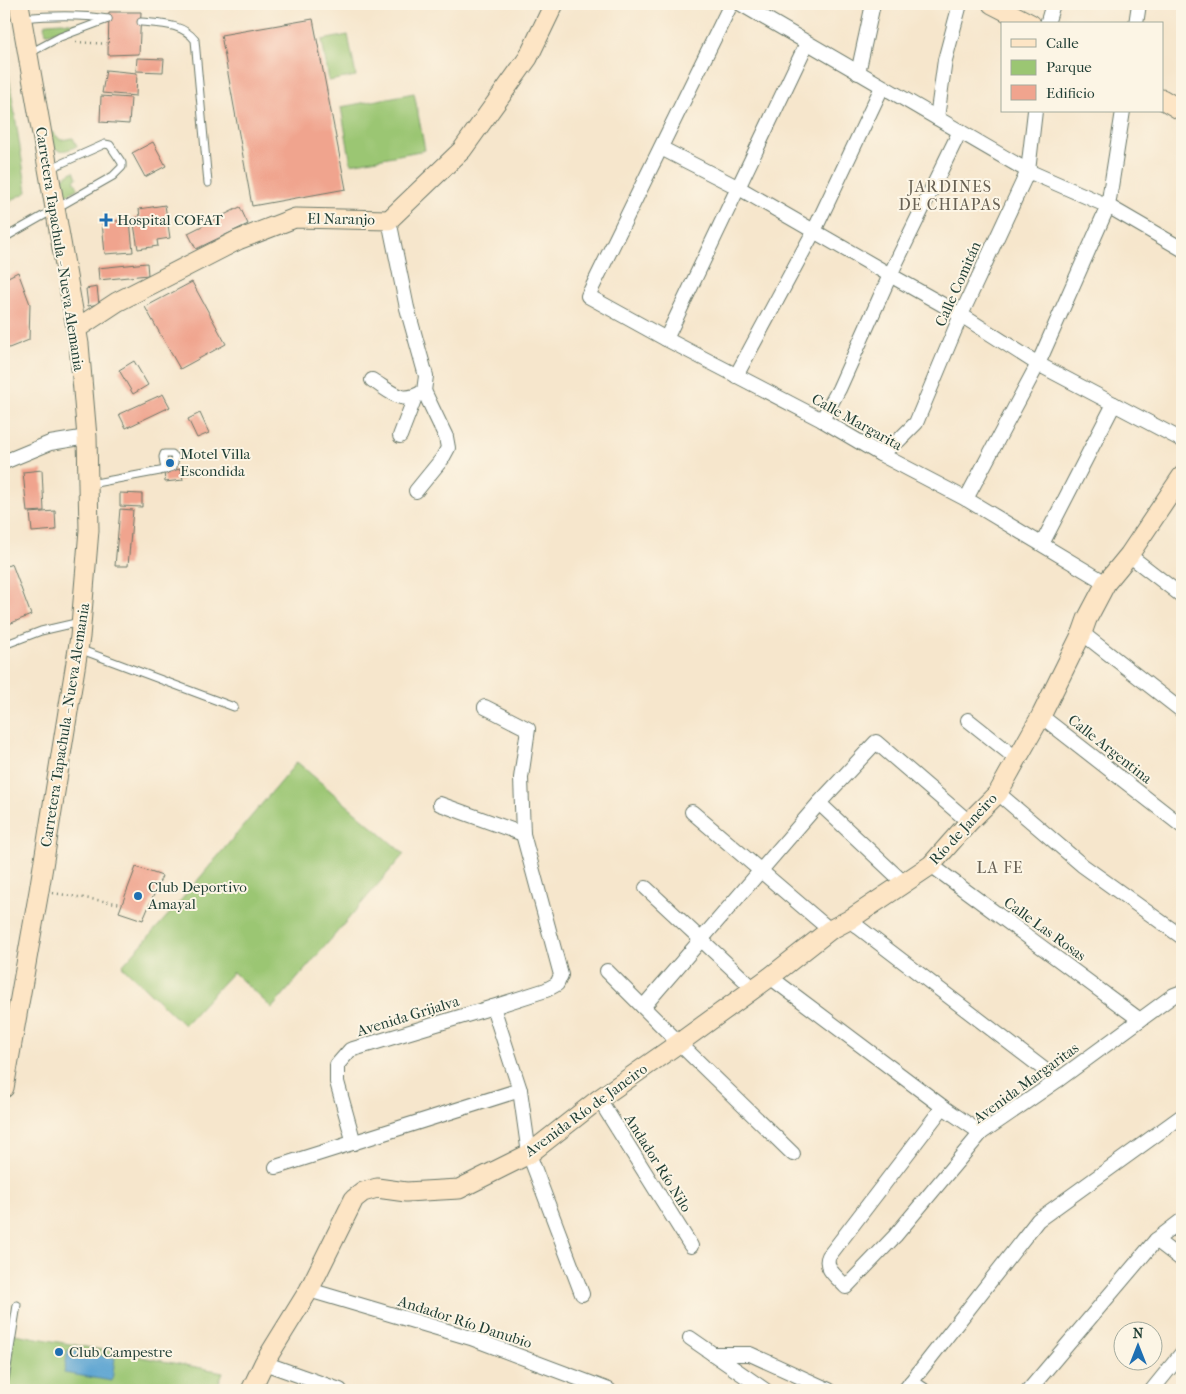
<svg xmlns="http://www.w3.org/2000/svg" width="1186" height="1394" font-family="'IM FELL French Canon',serif">
  <style>
    .green { fill: #9bc673; stroke: #5d8254 }
    .water { fill: #5ba4d2; stroke: #3d7083 }
    .building { fill: #f0a48e }
    .lines { fill: none; stroke-linecap: round; stroke-linejoin: round }
    .lane-casing { stroke: #6a7869; stroke-width: 9 }
    .street-casing { stroke: #6a7869; stroke-width: 16 }
    .secondary-casing { stroke: #6a7869; stroke-width: 21 }
    .path { stroke: #6a7869; stroke-width: 2.5; stroke-dasharray: 1 4; stroke-linecap: butt }
    .lane { stroke: #fff; stroke-width: 7 }
    .street { stroke: #fff; stroke-width: 14 }
    .secondary { stroke: #fde5c5; stroke-width: 19 }
    .poi-dot { fill: #1f6fb2; stroke: #fcf5e5; stroke-width: 2 }
    .labels { text-anchor: middle; dominant-baseline: central; stroke-width: 4; stroke-linejoin: round; paint-order: stroke }
    .street-label { font-size: 15px; fill: #1f3d34; stroke: #fcf5e5 }
    .poi-label { font-size: 15px; fill: #1f3d34; stroke: #fcf5e5; text-anchor: start }
    .neighbourhood-label { font-size: 16px; letter-spacing: 1px; fill: #686154; stroke: #fcf5e5 }
  </style>
  <rect width="100%" height="100%" fill="#fcf5e5"/>
  <filter id="ink" filterUnits="userSpaceOnUse"><feTurbulence type="fractalNoise" baseFrequency=".02" numOctaves="2"/><feDisplacementMap in="SourceGraphic" scale="10" xChannelSelector="R" yChannelSelector="G"/><feConvolveMatrix kernelMatrix="1 2 1 2 8 2 1 2 1" color-interpolation-filters="sRGB"/></filter>
  <filter id="wash" filterUnits="userSpaceOnUse"><feTurbulence type="fractalNoise" baseFrequency=".0096" numOctaves="4" result="noise"/><feDisplacementMap in="SourceGraphic" scale="20" xChannelSelector="R" yChannelSelector="G"/><feGaussianBlur stdDeviation="1.12" result="paint"/><feColorMatrix in="noise" values="0 0 0 0 0 0 0 0 0 0 0 0 0 0 0 0 0 1.4 0 .05"/><feComposite in="paint" operator="in"/></filter>
  <g filter="url(#wash)">
    <rect width="100%" height="100%" fill="#f6e6cc"/>
    <!-- green -->
    <g class="green">
      <polygon points="61,22 62,22 83,25 65,27 50,33 46,33 44,26 48,23"/>
      <polygon points="348,35 356,76 329,81 322,40"/>
      <polygon points="4,45 27,192 6,203 4,188"/>
      <polygon points="414,93 425,150 351,164 341,107"/>
      <path d="M52 132 61 140 73 138 77 146C61 154 53 152 45 136Z"/>
      <polygon points="74,171 77,178 74,180 78,188 62,198 56,182"/>
      <polygon points="297,762 404,854 272,1008 233,972 184,1025 122,966 171,912"/>
      <polygon points="4,1332 223,1372 216,1390 4,1390"/>
    </g>
    <!-- water -->
    <polygon class="water" points="68,1350 115,1358 112,1381 64,1373"/>
    <g id="blocks">
      <!-- building -->
      <g class="building">
        <polygon points="109,12 141,12 139,54 108,55"/>
        <polygon points="313,19 346,189 252,206 221,35"/>
        <polygon points="137,58 164,59 163,72 136,71"/>
        <polygon points="106,70 137,73 136,96 102,93"/>
        <polygon points="101,96 131,98 129,124 100,122"/>
        <polygon points="153,142 166,166 145,177 132,153"/>
        <polygon points="165,205 170,238 157,240 158,246 138,249 133,218 140,217 139,209"/>
        <polygon points="240,207 248,224 196,249 188,233"/>
        <polygon points="130,220 133,252 105,254 102,222"/>
        <polygon points="147,263 148,275 99,280 98,268"/>
        <polygon points="18,272 30,304 29,340 4,350 4,279"/>
        <polygon points="192,282 226,344 180,369 145,307"/>
        <polygon points="97,287 99,304 88,306 86,289"/>
        <polygon points="134,361 148,385 133,394 119,370"/>
        <polygon points="163,394 170,407 126,428 119,414"/>
        <polygon points="200,413 209,433 197,438 188,419"/>
        <polygon points="181,469 183,480 165,482 164,472"/>
        <polygon points="42,470 44,511 27,512 23,472"/>
        <polygon points="120,493 142,494 142,507 120,506"/>
        <polygon points="120,509 133,510 128,566 115,566"/>
        <polygon points="55,511 56,530 32,532 30,513"/>
        <polygon points="12,564 31,615 4,626 4,567"/>
        <polygon points="136,867 162,876 143,920 119,912"/>
      </g>
    </g>
  </g>
  <g filter="url(#ink)">
    <use href="#blocks" fill-opacity="0" stroke="#6a7869" stroke-width="1"/>
    <g class="lines">
      <defs>
        <g id="lane">
          <path d="M22 18C51 15 79 14 108 19"/>
          <path d="M141 22C160 24 182 23 195 40L208 183"/>
          <polyline points="28,54 60,37 108,19"/>
          <polyline points="4,238 113,176 122,167 122,163 110,145 105,144 51,168"/>
          <polyline points="90,484 160,471 173,467 175,457 172,454 164,454 163,457 165,470"/>
          <polyline points="4,645 41,631 80,622"/>
          <polyline points="79,649 234,707"/>
          <polyline points="4,1386 17,1305"/>
        </g>
        <g id="street">
          <polyline points="731,4 588,296 666,339 822,420 880,454 966,499 1106,583"/>
          <polyline points="741,4 1028,171 1108,206 1182,249"/>
          <polyline points="1047,24 1053,4"/>
          <polyline points="1136,24 1139,4"/>
          <polyline points="858,73 873,4"/>
          <polyline points="937,118 945,60 960,4"/>
          <polyline points="661,148 739,188 890,275 961,315 1038,364 1182,440"/>
          <polyline points="666,339 807,43"/>
          <polyline points="736,376 814,231 882,87"/>
          <path d="M372 380C392 392 401 406 424 391L426 376 407 308 389 220"/>
          <polyline points="822,420 839,389 890,275 960,131"/>
          <polyline points="400,436 415,397"/>
          <polyline points="880,454 899,440 916,423 961,315 1028,171 1035,111"/>
          <polyline points="4,462 50,443 87,437"/>
          <polyline points="416,491 442,459 448,448 446,437 424,391"/>
          <polyline points="966,499 1038,364 1108,206 1123,111"/>
          <polyline points="1042,544 1114,404"/>
          <polyline points="1129,555 1182,596"/>
          <polyline points="1082,633 1182,711"/>
          <polyline points="1041,716 1182,826"/>
          <polyline points="968,720 1017,759"/>
          <polyline points="998,793 1082,865 1182,937"/>
          <polyline points="819,803 904,883"/>
          <polyline points="440,804 523,834"/>
          <polyline points="692,812 830,930"/>
          <polyline points="931,865 1140,1020"/>
          <polyline points="646,888 754,989"/>
          <polyline points="849,920 1058,1080"/>
          <polyline points="607,971 679,1043 793,1154"/>
          <polyline points="770,977 943,1107 981,1133"/>
          <polyline points="493,1007 520,1090 529,1154 582,1294"/>
          <polyline points="643,1007 819,803 876,742 969,822"/>
          <polyline points="599,1099 691,1246"/>
          <path d="M943 1107 829 1256C823 1268 838 1278 846 1287L895 1236 981 1133 1058 1080 1174 995 1182 992"/>
          <polyline points="354,1143 337,1082 337,1065 350,1050 493,1007 546,990 557,984 561,975 523,834 521,778 528,729 485,707"/>
          <polyline points="276,1167 520,1090"/>
          <polyline points="1156,1240 1182,1260"/>
          <polyline points="309,1290 471,1338 609,1390"/>
          <polyline points="690,1338 765,1390"/>
          <polyline points="713,1354 750,1354 829,1390"/>
          <polyline points="264,1363 340,1390"/>
          <polyline points="911,1382 923,1390"/>
          <polyline points="905,1390 1038,1220 1182,1116"/>
          <polyline points="1029,1390 1156,1240 1182,1220"/>
          <polyline points="1152,1390 1182,1353"/>
        </g>
        <g id="secondary">
          <polyline points="992,4 1031,24"/>
          <polyline points="1162,99 1182,111"/>
          <polyline points="76,329 117,302 238,240 295,218 389,220 462,150 528,58 554,4"/>
          <polyline points="4,1088 39,891 80,637 89,530 87,437 79,344 19,4"/>
          <polyline points="251,1390 264,1363 309,1290 354,1199 363,1192 377,1188 406,1192 459,1189 529,1154 599,1099 679,1043 770,977 830,930 849,920 931,865 969,822 998,793 1041,716 1082,633 1087,619 1106,583 1129,555 1182,476"/>
        </g>
      </defs>
      <!-- lane casing -->
      <use href="#lane" class="lane-casing"/>
      <!-- street casing -->
      <use href="#street" class="street-casing"/>
      <!-- secondary casing -->
      <use href="#secondary" class="secondary-casing"/>
      <!-- path -->
      <g class="path">
        <polyline points="76,42 108,44"/>
        <polyline points="53,893 122,904"/>
      </g>
      <!-- lane -->
      <use href="#lane" class="lane"/>
      <!-- street -->
      <use href="#street" class="street"/>
      <!-- secondary -->
      <use href="#secondary" class="secondary"/>
    </g>
  </g>
  <!-- markers -->
  <g class="poi-dot">
    <path d="M103.5 212.5h5v5h5v5h-5v5h-5v-5h-5v-5h5z"/>
    <circle cx="170" cy="463" r="5"/>
    <circle cx="138" cy="896" r="5"/>
    <circle cx="59" cy="1352" r="5"/>
  </g>
  <g class="labels">
    <!-- street labels -->
    <g class="street-label">
      <text transform="translate(341 219) rotate(1)">El Naranjo</text>
      <text transform="translate(60 249) rotate(81)">Carretera Tapachula - Nueva Alemania</text>
      <text transform="translate(958 284) rotate(-66)">Calle Comitán</text>
      <text transform="translate(857 422) rotate(29)">Calle Margarita</text>
      <text transform="translate(65 725) rotate(-81)">Carretera Tapachula - Nueva Alemania</text>
      <text transform="translate(1110 749) rotate(38)">Calle Argentina</text>
      <text transform="translate(963 829) rotate(-47)">Río de Janeiro</text>
      <text transform="translate(1045 929) rotate(36)">Calle Las Rosas</text>
      <text transform="translate(408 1016) rotate(-17)">Avenida Grijalva</text>
      <text transform="translate(1026 1083) rotate(-36)">Avenida Margaritas</text>
      <text transform="translate(586 1110) rotate(-36)">Avenida Río de Janeiro</text>
      <text transform="translate(658 1163) rotate(58)">Andador Río Nilo</text>
      <text transform="translate(465 1322) rotate(18)">Andador Río Danubio</text>
    </g>
    <!-- poi labels -->
    <g class="poi-label">
      <text x="117" y="220">Hospital COFAT</text>
      <text x="180" y="454">Motel Villa<tspan x="180" dy="17">Escondida</tspan></text>
      <text x="148" y="887">Club Deportivo<tspan x="148" dy="17">Amayal</tspan></text>
      <text x="69" y="1352">Club Campestre</text>
    </g>
    <!-- neighbourhood labels -->
    <g class="neighbourhood-label">
      <text x="950" y="186">JARDINES<tspan x="950" dy="18">DE CHIAPAS</tspan></text>
      <text x="1000" y="867">LA FE</text>
    </g>
  </g>
  <!-- margin -->
  <rect width="1186" height="1394" fill="none" stroke="#fcf5e5" stroke-width="20"/>
  <!-- legend -->
  <rect x="1001" y="22" width="162" height="90" fill="#fcf5e5" stroke="#a4ab9e"/>
  <rect x="1011" y="39" width="25" height="8" fill="#fde5c5" stroke="#a4ab9e"/>
  <text x="1046" y="48" font-size="15" fill="#1f3d34">Calle</text>
  <rect x="1011" y="60" width="25" height="15" fill="#9bc673" stroke="#a4ab9e"/>
  <text x="1046" y="72" font-size="15" fill="#1f3d34">Parque</text>
  <rect x="1011" y="85" width="25" height="15" fill="#f0a48e" stroke="#a4ab9e"/>
  <text x="1046" y="98" font-size="15" fill="#1f3d34">Edificio</text>
  <!-- north arrow -->
  <g transform="translate(1138 1346)"><circle r="24" fill="#fcf5e5" stroke="#a4ab9e"/>
  <path d="M0-4L9 19L0 12L-9 19Z" fill="#1f6fb2"/>
  <text y="-8" font-size="14" font-weight="bold" text-anchor="middle" fill="#1f3d34">N</text>
  </g>
</svg>
